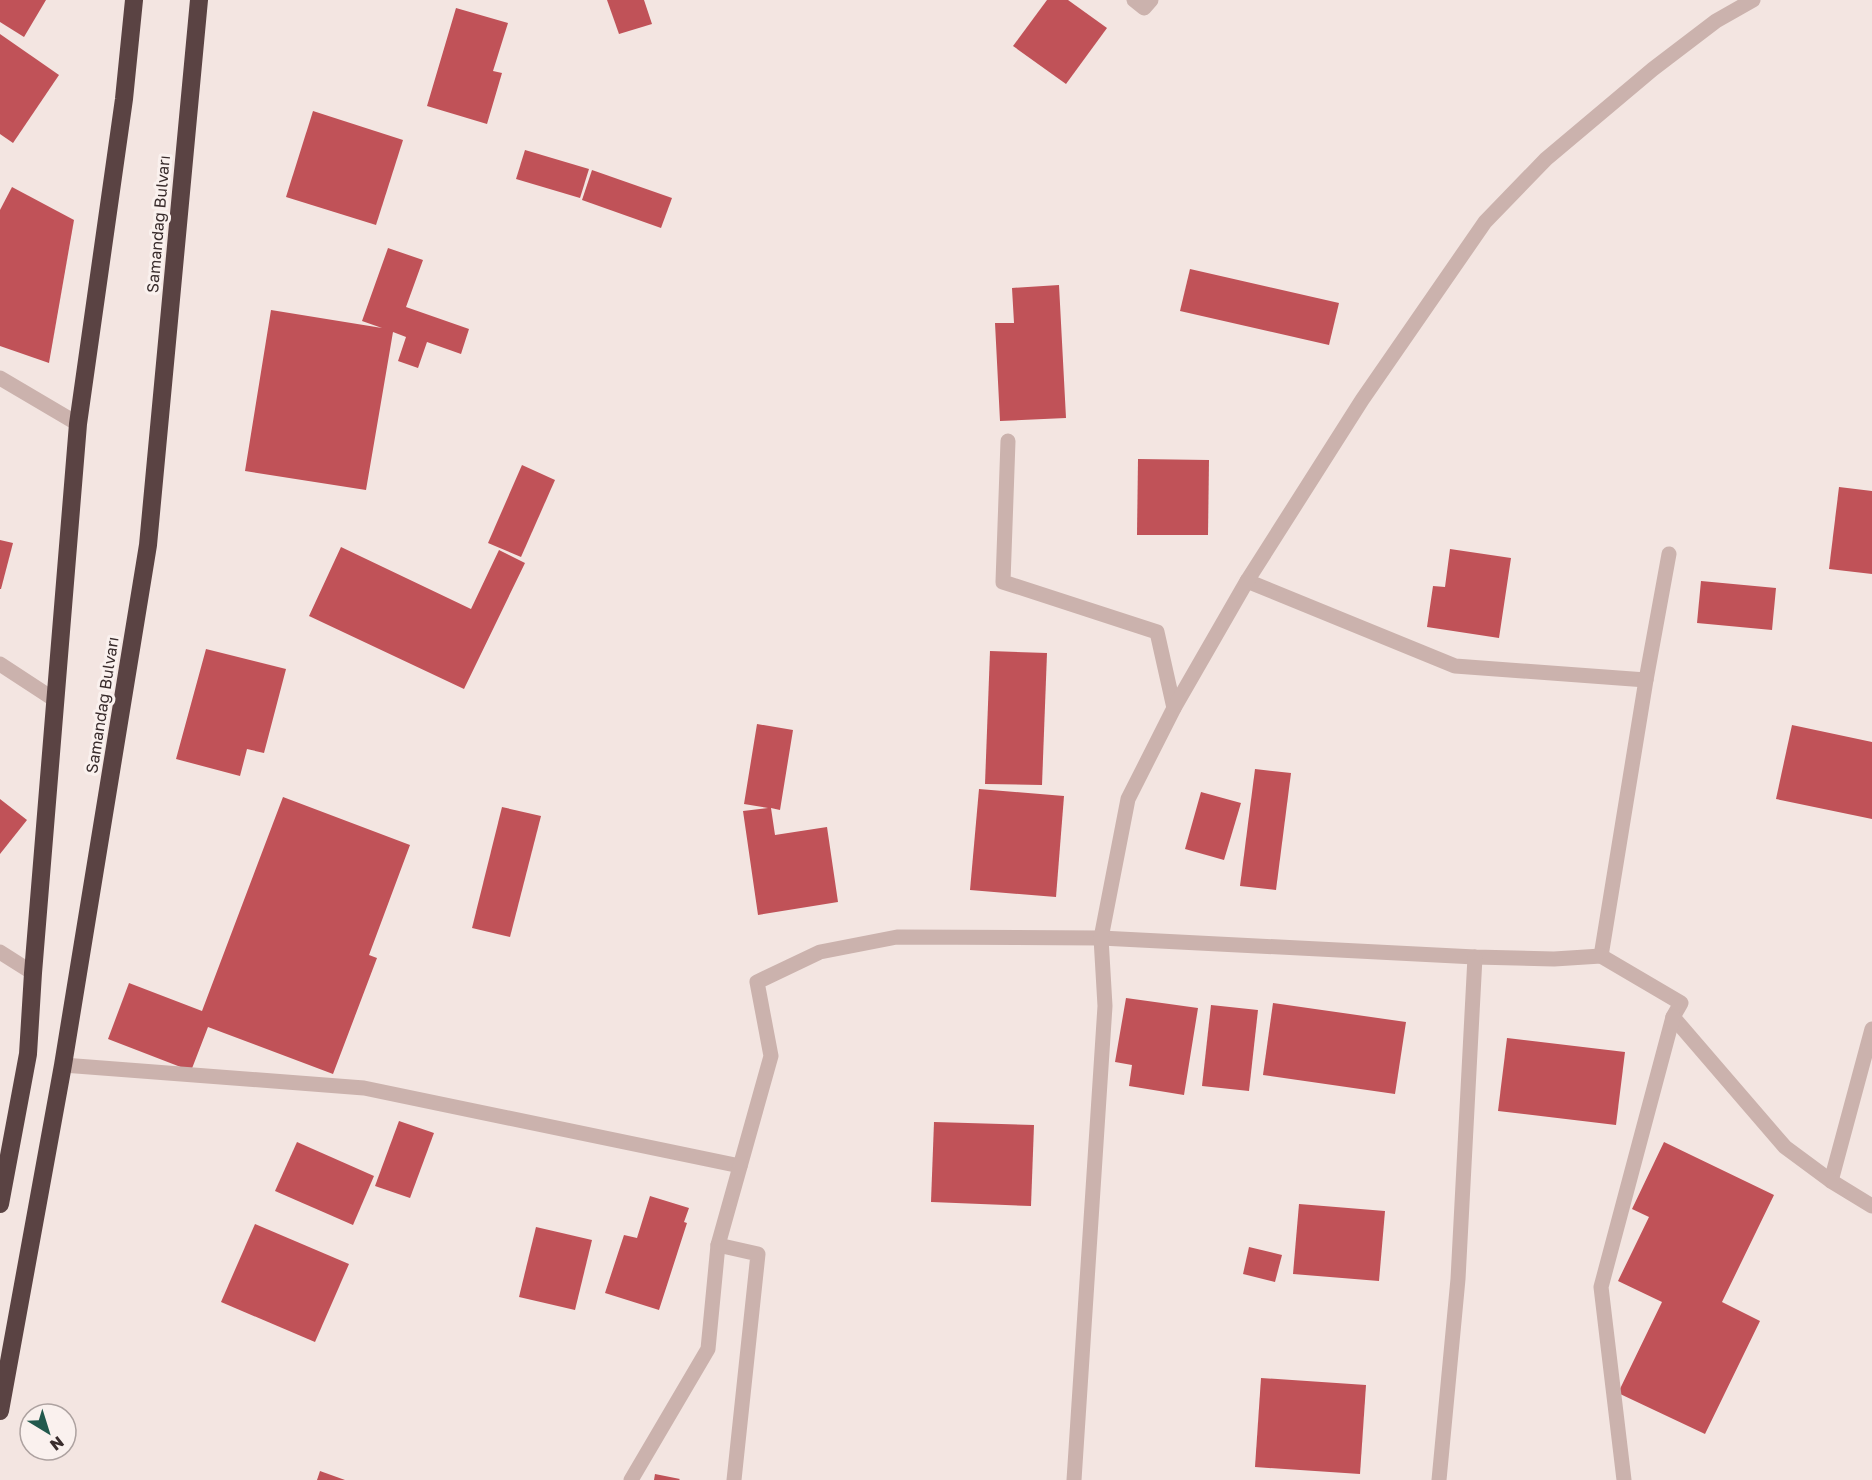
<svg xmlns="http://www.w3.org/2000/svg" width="1872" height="1480" font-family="'Golos Text',sans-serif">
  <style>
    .building { fill: #c05258 }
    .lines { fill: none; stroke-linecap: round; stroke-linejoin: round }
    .street { stroke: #cbb2ad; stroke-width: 15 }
    .highway { stroke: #5a4343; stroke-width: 18 }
    .labels { text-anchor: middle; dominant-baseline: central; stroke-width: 6; stroke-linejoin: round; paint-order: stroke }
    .street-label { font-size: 16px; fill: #392c2c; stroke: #faf1ee }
  </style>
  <rect width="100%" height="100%" fill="#f3e5e1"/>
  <!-- building -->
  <g class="building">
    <polygon points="0,0 46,0 24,37 0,22"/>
    <polygon points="607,0 644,0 652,24 619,34"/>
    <polygon points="1047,0 1068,0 1107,28 1066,84 1013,46"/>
    <polygon points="456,8 508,23 493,71 502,73 487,124 427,106"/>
    <polygon points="0,34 59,75 13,143 0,134"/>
    <polygon points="313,111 403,140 376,225 286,197"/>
    <polygon points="525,150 589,169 580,198 516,179"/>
    <polygon points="592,170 672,198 661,228 582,200"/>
    <polygon points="12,187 74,220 49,363 0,346 0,210"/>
    <polygon points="388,248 423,260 406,307 469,329 461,354 427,342 418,368 398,361 406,337 393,332 366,490 245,471 271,310 382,328 362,321"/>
    <polygon points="1190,269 1339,303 1329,345 1180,311"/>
    <polygon points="1059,285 1066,418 1000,421 995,323 1014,323 1012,288"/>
    <polygon points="1138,459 1209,460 1208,535 1137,535"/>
    <polygon points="522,465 555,480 521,557 488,543"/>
    <polygon points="1839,487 1872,491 1872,574 1829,569"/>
    <polygon points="0,540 13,543 1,589 0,589"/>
    <polygon points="341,547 471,609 499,550 525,563 464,689 309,616"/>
    <polygon points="1450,549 1511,558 1499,638 1427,627 1433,586 1445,587"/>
    <polygon points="1701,581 1776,588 1772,630 1697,623"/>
    <polygon points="206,649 286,669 264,753 247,749 240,776 176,759"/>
    <polygon points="990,651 1047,653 1042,785 985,784"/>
    <polygon points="757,724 793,730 780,810 771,808 775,835 827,827 838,902 758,915 743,811 768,808 744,804"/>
    <polygon points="1792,725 1872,742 1872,819 1776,799"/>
    <polygon points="1255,769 1291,773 1276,890 1240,886"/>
    <polygon points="979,789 1064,796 1056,897 970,890"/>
    <polygon points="1201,792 1241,803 1224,860 1185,849"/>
    <polygon points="283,797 410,845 369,955 377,958 333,1074 208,1027 191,1071 108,1039 129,983 202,1011"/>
    <polygon points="0,799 27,820 0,854"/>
    <polygon points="502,807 541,816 510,937 472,928"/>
    <polygon points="1126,998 1198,1008 1184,1095 1129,1086 1132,1065 1115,1062"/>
    <polygon points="1273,1003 1406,1022 1395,1094 1263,1075"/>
    <polygon points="1211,1005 1258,1010 1249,1091 1202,1086"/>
    <polygon points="1507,1038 1625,1052 1616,1125 1498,1111"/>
    <polygon points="399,1121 434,1133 410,1198 375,1186"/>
    <polygon points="934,1122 1034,1125 1031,1206 931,1202"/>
    <polygon points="297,1142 374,1176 353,1225 275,1191"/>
    <polygon points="1664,1142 1774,1195 1722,1302 1760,1321 1705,1434 1618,1393 1662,1302 1618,1281 1649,1217 1632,1209"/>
    <polygon points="650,1196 689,1208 684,1222 687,1223 659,1310 605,1293 624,1235 637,1238"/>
    <polygon points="1299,1204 1385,1211 1379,1281 1293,1274"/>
    <polygon points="255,1224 349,1264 315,1342 221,1302"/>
    <polygon points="536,1227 592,1240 575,1310 519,1297"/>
    <polygon points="1249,1247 1282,1255 1275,1282 1243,1274"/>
    <polygon points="1261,1378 1366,1385 1360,1474 1255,1467"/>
    <polygon points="320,1471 345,1480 317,1480"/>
    <polygon points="655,1474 680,1479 679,1480 654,1480"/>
  </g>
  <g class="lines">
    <!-- street -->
    <g class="street">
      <polyline points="1134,0 1144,8 1151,0"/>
      <polyline points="0,378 78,424"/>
      <polyline points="1008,441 1003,582 1157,632 1174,708"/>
      <polyline points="1247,581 1455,666 1646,680"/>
      <polyline points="0,664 55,700"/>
      <polyline points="0,952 33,973"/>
      <polyline points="1601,956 1646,680 1669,554"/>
      <polyline points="63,1065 364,1088 740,1166"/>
      <polyline points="1831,1181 1872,1029"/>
      <polyline points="718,1245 758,1254 734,1480"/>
      <polyline points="631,1480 708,1349 718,1245 771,1056 757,982 820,952 897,937 1101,938 1475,957 1554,959 1601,956 1681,1003 1673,1017 1785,1147 1831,1181 1872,1206"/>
      <polyline points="1074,1480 1105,1006 1101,938 1128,799 1174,708 1247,581 1362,400 1485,222 1546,159 1653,69 1716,21 1753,0"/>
      <polyline points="1439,1480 1458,1279 1475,957"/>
      <polyline points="1624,1480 1601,1287 1673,1017"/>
    </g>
    <!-- highway -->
    <g class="highway">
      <polyline points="0,1204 28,1054 33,973 78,424 124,99 134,0"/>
      <polyline points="0,1411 63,1065 148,545 199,0"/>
    </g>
  </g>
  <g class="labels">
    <!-- street labels -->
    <g class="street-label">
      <text transform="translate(158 224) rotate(-85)">Samandağ Bulvarı</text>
      <text transform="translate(102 705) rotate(-81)">Samandağ Bulvarı</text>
    </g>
  </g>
  <!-- north arrow -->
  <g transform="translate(48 1432) rotate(142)"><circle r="28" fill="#faf1ee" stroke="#ada2a0" stroke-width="1.5"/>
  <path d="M0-4.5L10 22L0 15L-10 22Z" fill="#22594d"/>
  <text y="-9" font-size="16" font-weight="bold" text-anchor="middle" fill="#392c2c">N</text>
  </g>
</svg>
